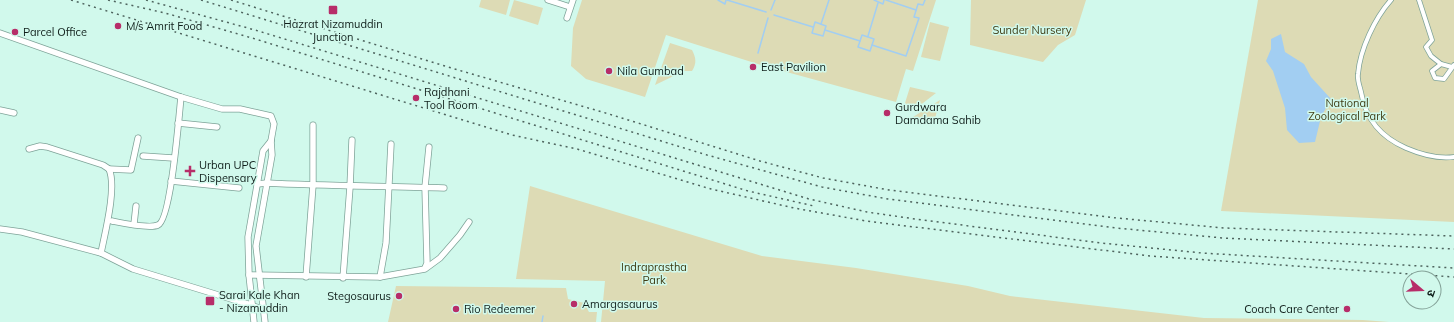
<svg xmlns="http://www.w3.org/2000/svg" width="1454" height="322" font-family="Mulish,'Noto Sans Devanagari',sans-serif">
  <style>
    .green { fill: #dddbb5 }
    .water { fill: #a2cef2 }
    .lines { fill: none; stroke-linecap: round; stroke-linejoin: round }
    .stream { stroke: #a2cef2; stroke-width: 1.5 }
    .pedestrian-casing { stroke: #7ea398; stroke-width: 5.5 }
    .minor-casing { stroke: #7ea398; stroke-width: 7 }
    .pedestrian { stroke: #fff; stroke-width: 4 }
    .minor { stroke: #fff; stroke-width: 5.5 }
    .rail { stroke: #4e645e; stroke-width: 1.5; stroke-dasharray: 2 4; stroke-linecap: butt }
    .poi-dot { fill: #b72d69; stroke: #d1f9ec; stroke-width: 1.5 }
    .labels { text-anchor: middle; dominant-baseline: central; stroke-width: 3; stroke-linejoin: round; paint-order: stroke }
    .poi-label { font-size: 11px; fill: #101f1b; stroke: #d1f9ec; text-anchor: start }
    .park-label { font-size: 11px; fill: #3f3b13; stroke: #d1f9ec }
  </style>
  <rect width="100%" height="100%" fill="#d1f9ec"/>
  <!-- green -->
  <g class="green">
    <polygon points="481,0 510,0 506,15 479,7"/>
    <polygon points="514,0 543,8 538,25 509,16"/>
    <polygon points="582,0 936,0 913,71 906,69 896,102 761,65 666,35 645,97 586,79 571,66 573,28"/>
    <polygon points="971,0 1086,0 1075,35 1058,45 1043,62 970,45"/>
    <polygon points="1258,0 1454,0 1454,222 1221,211"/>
    <polygon points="930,22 949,27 940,61 921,57"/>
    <path d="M670 43 692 50C696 58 697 63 692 71H684L655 85Z"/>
    <polygon points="910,87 936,93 914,110 905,103"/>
    <polygon points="940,100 934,122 913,117"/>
    <polygon points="530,186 762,256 856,268 968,286 1010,296 1204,318 1363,320 1389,322 601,322 605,281 516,279"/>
    <polygon points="396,286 566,288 568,299 584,303 589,312 597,312 596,322 388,322"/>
  </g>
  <!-- water -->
  <polygon class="water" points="1281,34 1285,52 1304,64 1311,77 1331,99 1321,117 1315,142 1299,143 1287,130 1285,108 1273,71 1266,61 1271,49 1271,39"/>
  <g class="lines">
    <!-- stream -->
    <g class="stream">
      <polyline points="718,0 725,4 726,0"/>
      <polyline points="727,0 766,12"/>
      <polyline points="874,0 883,4 884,0"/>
      <polyline points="886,0 916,10"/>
      <polyline points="771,10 775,0"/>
      <polyline points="774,15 813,27"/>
      <polygon points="815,22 826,26 823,36 812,33"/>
      <polyline points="821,24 829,0"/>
      <polyline points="825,30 860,41"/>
      <polygon points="862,35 874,39 870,51 858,47"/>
      <polyline points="868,36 878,3"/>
      <polyline points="872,45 906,56 919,18 914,17 918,4 923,5 925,0"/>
      <polyline points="758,53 768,18"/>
      <polyline points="542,322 543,316"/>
    </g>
    <defs>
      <g id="pedestrian">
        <path d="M1391 0C1375 18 1360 49 1358 74 1357 80 1360 87 1361 92 1366 120 1381 137 1406 148 1420 154 1439 159 1454 157"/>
        <polyline points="1419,0 1432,40 1426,47 1431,56 1441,64"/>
        <polyline points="1452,67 1441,64 1432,71 1435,78 1444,79 1454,65"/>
      </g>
      <g id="minor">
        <polyline points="548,0 570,7"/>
        <polyline points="567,18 573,0"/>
        <polyline points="0,33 181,97 222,109 240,109 271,116 274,124 271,141 272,155 256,246 265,322"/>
        <polyline points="0,110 14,113"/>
        <polyline points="178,123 217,127"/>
        <path d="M29 149 40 146 47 147 103 165 109 169C117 187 105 233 101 253"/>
        <polyline points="143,156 173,158"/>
        <polyline points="109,169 131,170 138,138"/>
        <polyline points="171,181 239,188"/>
        <path d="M257 184 267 183C326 186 385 186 444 188"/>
        <path d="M112 221C122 223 150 229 158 225 171 220 179 115 181 97"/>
        <polyline points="134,224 136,206"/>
        <polyline points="0,229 22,232 101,253 133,269 251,305 264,310"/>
        <polyline points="425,268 427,263 425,187 429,147"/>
        <polyline points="249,275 380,277 425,269 440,258 460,235 469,222"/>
        <polyline points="306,277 313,185 313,125"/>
        <polyline points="380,277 386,243 391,144"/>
        <polyline points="343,278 350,187 352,140"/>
        <polyline points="254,322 249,275 248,237 263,151 271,141"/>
      </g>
    </defs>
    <!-- pedestrian casing -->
    <use href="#pedestrian" class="pedestrian-casing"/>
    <!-- minor casing -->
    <use href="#minor" class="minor-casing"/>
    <!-- pedestrian -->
    <use href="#pedestrian" class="pedestrian"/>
    <!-- minor -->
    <use href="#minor" class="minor"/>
    <!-- rail -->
    <g class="rail">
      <polyline points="71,0 512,135 577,149 711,189 794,208 866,221 1150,256 1454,277"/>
      <polyline points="108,0 165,13 252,38 748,191 814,206"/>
      <polyline points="146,0 255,30 809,199 867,212 915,219 1101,243 1202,253 1454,268"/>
      <polyline points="201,0 707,155 822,187 888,199 1116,228 1223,238 1454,249"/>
      <polyline points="231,0 448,67 609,114 760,161 823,178 889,190 1117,218 1224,228 1454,236"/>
    </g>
  </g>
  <!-- markers -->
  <g class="poi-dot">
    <rect x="328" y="5" width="10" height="10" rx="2"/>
    <circle cx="118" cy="26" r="4"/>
    <circle cx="15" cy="32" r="4"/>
    <circle cx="753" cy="67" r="4"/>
    <circle cx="609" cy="71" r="4"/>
    <circle cx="416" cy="98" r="4"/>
    <circle cx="887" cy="113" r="4"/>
    <path d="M188 165h4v4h4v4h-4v4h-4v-4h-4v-4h4z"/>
    <circle cx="399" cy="296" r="4"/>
    <rect x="205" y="296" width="10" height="10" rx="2"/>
    <circle cx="574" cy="304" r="4"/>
    <circle cx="456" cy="309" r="4"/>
    <circle cx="1347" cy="309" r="4"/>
  </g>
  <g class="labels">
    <!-- poi labels -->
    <g class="poi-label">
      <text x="333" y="24" text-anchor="middle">Hazrat Nizamuddin<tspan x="333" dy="13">Junction</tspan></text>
      <text x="126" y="26">M/s Amrit Food</text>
      <text x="23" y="32">Parcel Office</text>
      <text x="761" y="67">East Pavilion</text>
      <text x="617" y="71">Nila Gumbad</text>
      <text x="424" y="92">Rajdhani<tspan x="424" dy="13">Tool Room</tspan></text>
      <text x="895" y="107">Gurdwara<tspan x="895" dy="13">Damdama Sahib</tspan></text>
      <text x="199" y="165">Urban UPC<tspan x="199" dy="13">Dispensary</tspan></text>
      <text x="219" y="295">Sarai Kale Khan<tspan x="219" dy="13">- Nizamuddin</tspan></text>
      <text x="391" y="296" text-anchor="end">Stegosaurus</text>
      <text x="582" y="304">Amargasaurus</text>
      <text x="464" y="309">Rio Redeemer</text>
      <text x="1339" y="309" text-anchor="end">Coach Care Center</text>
    </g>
    <!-- park labels -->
    <g class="park-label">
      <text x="1032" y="30">Sunder Nursery</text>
      <text x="1347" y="103">National<tspan x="1347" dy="13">Zoological Park</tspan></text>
      <text x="654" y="267">Indraprastha<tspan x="654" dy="13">Park</tspan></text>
    </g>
  </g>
  <!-- north arrow -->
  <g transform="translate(1422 290) rotate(109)"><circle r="19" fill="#d1f9ec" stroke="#84a298"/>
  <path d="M0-3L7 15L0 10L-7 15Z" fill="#b72d69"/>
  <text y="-6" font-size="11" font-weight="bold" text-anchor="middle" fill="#101f1b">उ</text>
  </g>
</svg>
